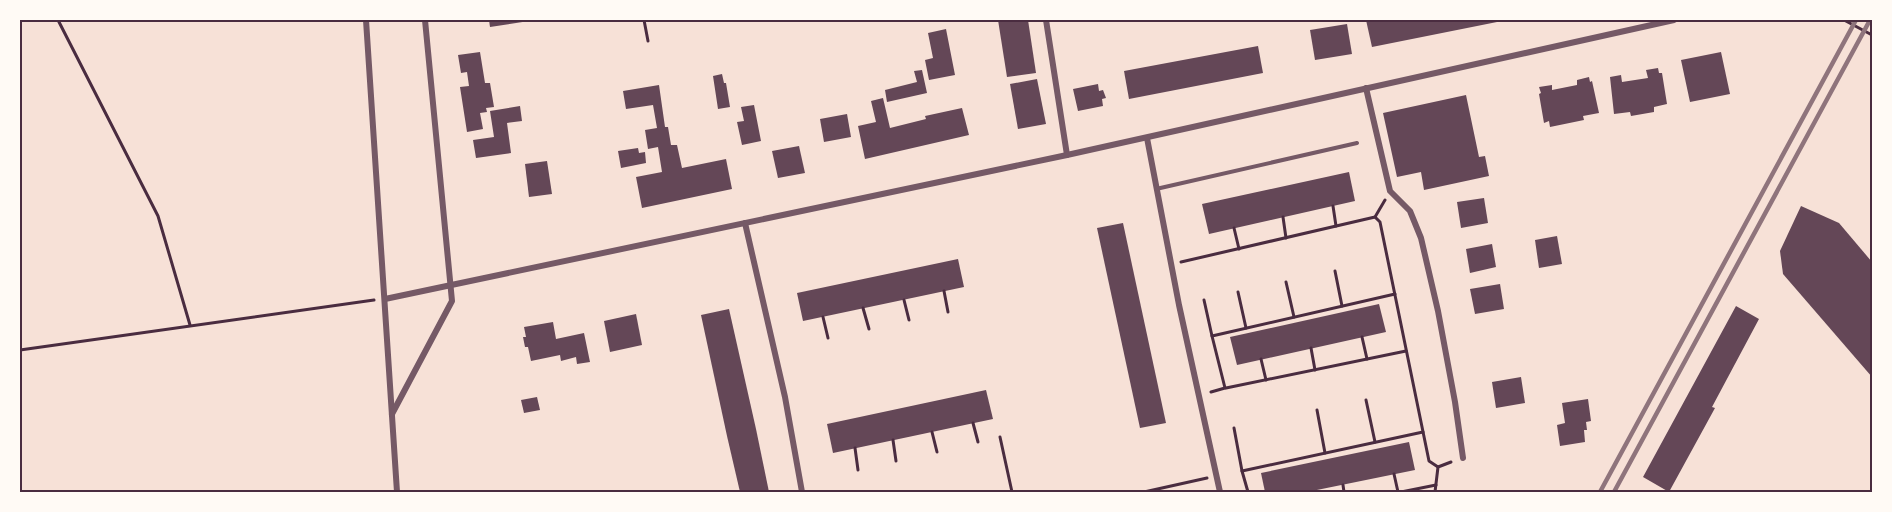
<svg xmlns="http://www.w3.org/2000/svg" width="1892" height="512" font-family="Mulish,sans-serif">
  <style>
    .building { fill: #644757 }
    .lines { fill: none; stroke-linecap: round; stroke-linejoin: round }
    .path { stroke: #4a2c40; stroke-width: 3 }
    .service { stroke: #755966; stroke-width: 4 }
    .minor { stroke: #755966; stroke-width: 6 }
    .rail { stroke: #8f747c; stroke-width: 4.5 }
    .neatline { fill: none; stroke: #4a2c40; stroke-width: 2 }
  </style>
  <rect width="100%" height="100%" fill="#f7e1d7"/>
  <!-- building -->
  <g class="building">
    <polygon points="489,20 529,20 529,21 490,27"/>
    <polygon points="998,20 1028,20 1036,73 1007,77"/>
    <polygon points="1366,20 1501,20 1502,21 1372,47"/>
    <polygon points="1347,24 1352,54 1315,60 1310,30"/>
    <polygon points="946,29 955,75 929,80 925,60 933,58 928,33"/>
    <polygon points="1258,46 1263,73 1129,99 1124,71"/>
    <polygon points="480,52 485,83 490,83 494,107 486,108 487,112 480,113 483,129 467,132 460,87 469,86 467,72 461,73 458,55"/>
    <polygon points="1721,52 1730,94 1690,102 1681,60"/>
    <polygon points="1658,68 1659,73 1662,73 1667,104 1654,107 1654,112 1631,116 1630,112 1614,114 1610,77 1621,75 1622,82 1648,78 1646,70"/>
    <polygon points="922,70 927,93 887,102 885,90 917,82 914,71"/>
    <polygon points="722,74 724,83 726,83 730,107 718,109 713,76"/>
    <polygon points="1589,77 1590,82 1592,81 1599,113 1583,116 1584,120 1550,127 1549,121 1544,123 1539,94 1541,93 1539,87 1552,85 1552,90 1577,85 1577,80"/>
    <polygon points="1037,79 1046,124 1018,129 1010,84"/>
    <polygon points="1098,84 1099,91 1103,90 1106,98 1102,99 1103,106 1078,111 1073,89"/>
    <polygon points="659,85 665,127 668,127 671,145 677,145 682,168 726,159 732,189 642,208 636,177 662,172 658,147 648,149 645,130 657,128 653,105 626,109 623,91"/>
    <polygon points="1466,95 1479,157 1485,156 1489,176 1424,190 1421,172 1397,177 1383,113"/>
    <polygon points="883,98 890,128 926,119 925,116 962,108 969,135 865,159 858,126 876,122 871,101"/>
    <polygon points="754,105 761,141 742,145 737,122 744,121 741,107"/>
    <polygon points="520,106 522,121 507,123 511,153 476,158 473,140 494,137 490,111"/>
    <polygon points="847,114 851,137 824,142 820,119"/>
    <polygon points="799,146 805,173 778,178 772,151"/>
    <polygon points="638,148 639,153 645,152 646,163 621,168 618,151"/>
    <polygon points="547,161 552,194 529,197 525,164"/>
    <polygon points="1349,172 1355,201 1209,234 1202,204"/>
    <polygon points="1484,198 1488,223 1461,228 1457,202"/>
    <polygon points="1801,206 1839,223 1872,262 1872,377 1783,274 1780,251"/>
    <polygon points="1123,223 1166,423 1140,428 1097,228"/>
    <polygon points="1557,236 1562,264 1539,268 1535,240"/>
    <polygon points="1492,244 1496,267 1470,273 1466,249"/>
    <polygon points="958,259 964,287 803,321 797,293"/>
    <polygon points="1500,284 1504,309 1475,314 1470,289"/>
    <polygon points="1379,304 1386,332 1237,365 1230,337"/>
    <polygon points="1736,306 1759,319 1712,407 1715,408 1669,492 1643,477"/>
    <polygon points="729,309 756,429 769,492 740,492 727,436 701,315"/>
    <polygon points="636,314 642,345 610,352 604,321"/>
    <polygon points="553,322 556,339 584,333 590,362 577,364 576,357 561,361 560,355 531,361 528,347 525,347 523,337 526,337 524,327"/>
    <polygon points="1521,377 1525,403 1496,408 1492,382"/>
    <polygon points="986,390 993,419 833,453 827,424"/>
    <polygon points="537,397 540,410 524,413 521,400"/>
    <polygon points="1588,399 1591,421 1586,422 1587,430 1584,430 1585,442 1560,446 1557,425 1565,423 1562,403"/>
    <polygon points="1409,442 1415,470 1307,492 1265,492 1261,473"/>
  </g>
  <g class="lines">
    <!-- path -->
    <g class="path">
      <polyline points="58,20 158,216 190,325"/>
      <polyline points="644,20 648,41"/>
      <polyline points="1844,20 1872,35"/>
      <polyline points="1333,206 1336,226"/>
      <polyline points="1283,217 1286,238"/>
      <polyline points="1375,217 1380,222 1429,461 1438,467"/>
      <polyline points="1234,228 1239,249"/>
      <polyline points="1181,262 1375,217 1385,200"/>
      <polyline points="1335,271 1342,306"/>
      <polyline points="1286,282 1294,317"/>
      <polyline points="944,291 948,312"/>
      <polyline points="1238,292 1246,328"/>
      <polyline points="904,300 909,320"/>
      <polyline points="1204,300 1212,336"/>
      <polyline points="863,308 869,329"/>
      <polyline points="823,317 828,338"/>
      <polyline points="1362,337 1367,359"/>
      <polyline points="1311,348 1315,370"/>
      <polyline points="20,350 374,300"/>
      <polyline points="1261,359 1266,380"/>
      <polyline points="1226,388 1406,351"/>
      <polyline points="1211,392 1225,388 1212,336 1395,294"/>
      <polyline points="1366,400 1375,442"/>
      <polyline points="1317,410 1325,453"/>
      <polyline points="973,423 978,442"/>
      <polyline points="1234,428 1242,471"/>
      <polyline points="932,432 937,452"/>
      <polyline points="1000,437 1012,492"/>
      <polyline points="893,440 896,461"/>
      <polyline points="855,448 858,470"/>
      <polyline points="1394,474 1398,492"/>
      <polyline points="1343,485 1344,492"/>
      <polyline points="1144,492 1207,478"/>
      <polyline points="1248,492 1242,471 1423,432"/>
      <polyline points="1401,492 1436,485"/>
      <polyline points="1435,492 1438,467 1451,462"/>
    </g>
    <!-- service -->
    <polyline class="service" points="1156,189 1357,143"/>
    <!-- minor -->
    <g class="minor">
      <polyline points="366,20 397,492"/>
      <polyline points="1046,20 1067,155"/>
      <polyline points="1366,88 1390,191 1410,211 1421,238 1438,311 1455,402 1463,458"/>
      <polyline points="1147,138 1179,305 1220,492"/>
      <polyline points="745,223 785,397 802,492"/>
      <polyline points="385,299 1067,155 1674,20"/>
      <polyline points="392,414 452,301 425,20"/>
    </g>
    <!-- rail -->
    <g class="rail">
      <polyline points="1600,492 1856,20"/>
      <polyline points="1614,492 1870,20"/>
    </g>
  </g>
  <!-- border -->
  <rect width="1892" height="512" fill="none" stroke="#fffaf5" stroke-width="42"/>
  <rect x="21" y="21" width="1850" height="470" class="neatline"/>
</svg>
